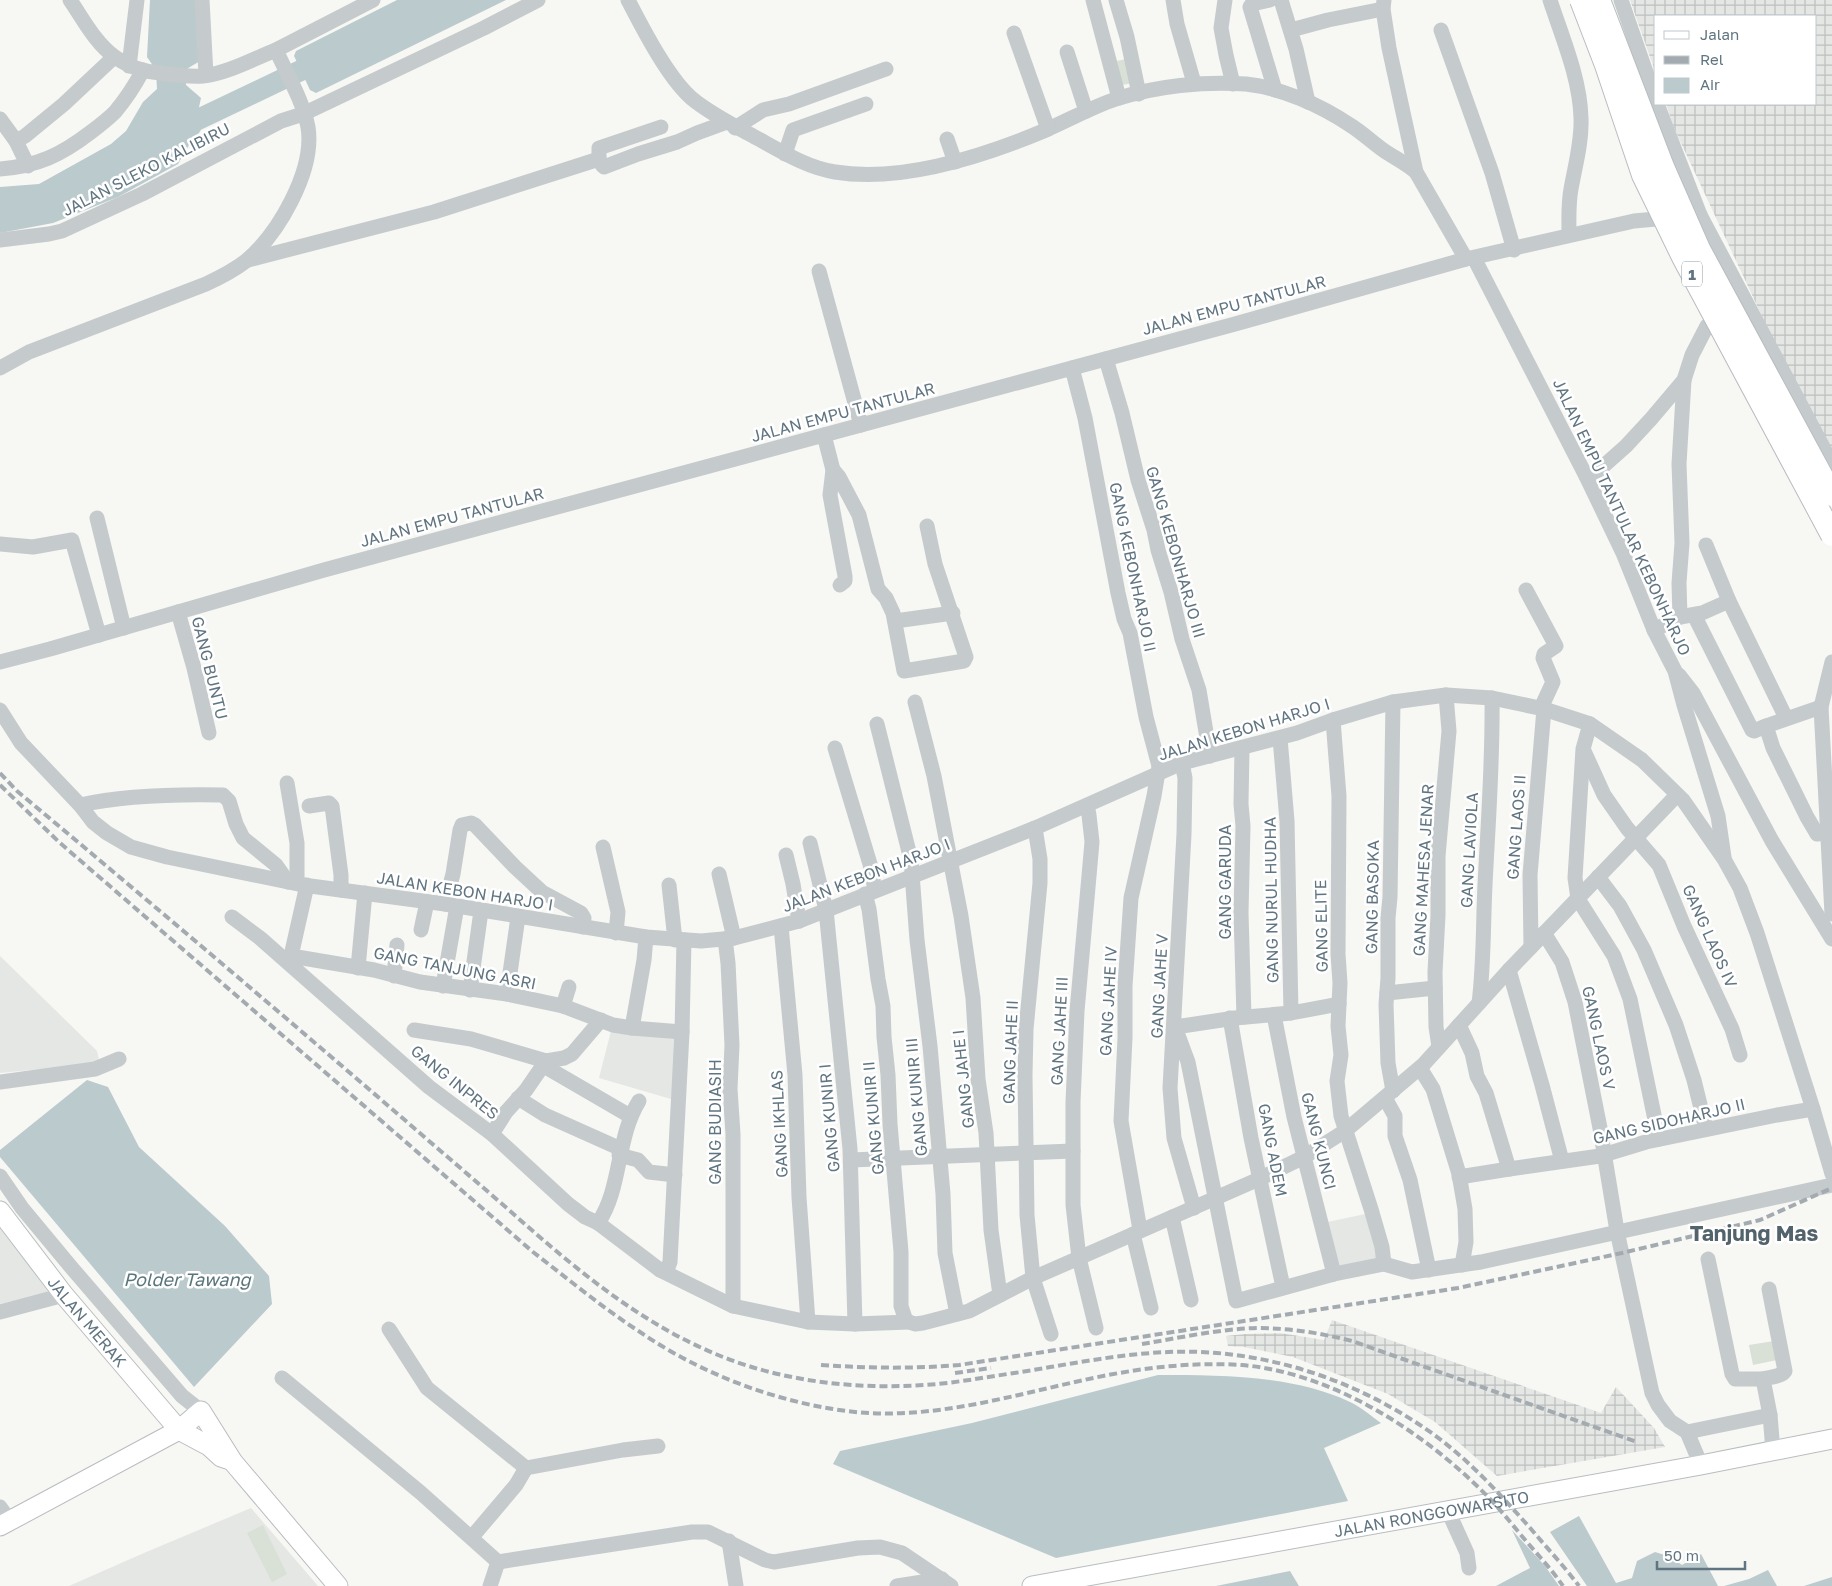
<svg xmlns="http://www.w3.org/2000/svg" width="1832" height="1586" font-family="'Golos Text',sans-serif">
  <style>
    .built { fill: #e5e7e5 }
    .industrial { fill: url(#industrial-grid) }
    .pitch { fill: #d9e0d5 }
    .water { fill: #bbcacd }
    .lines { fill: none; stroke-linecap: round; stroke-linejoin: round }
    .river { stroke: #bbcacd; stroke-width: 21 }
    .major-casing { stroke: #b8bdc0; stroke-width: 21 }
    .minor { stroke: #c5cacc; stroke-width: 15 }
    .major { stroke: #fff; stroke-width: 19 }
    .rail { stroke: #a3abb0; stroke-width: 4; stroke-dasharray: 8 4; stroke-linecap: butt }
    .highway-bridge-casing { stroke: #b9bdc0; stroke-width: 24; stroke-linecap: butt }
    .highway-bridge { stroke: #fff; stroke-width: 22 }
    .labels { text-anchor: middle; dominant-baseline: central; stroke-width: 5; stroke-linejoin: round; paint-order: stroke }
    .shield { fill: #fff; stroke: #909ea7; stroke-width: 1 }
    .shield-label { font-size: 15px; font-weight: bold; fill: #607581 }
    .street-label { font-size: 16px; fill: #607581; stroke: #fff }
    .water-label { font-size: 18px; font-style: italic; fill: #5a767c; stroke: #fff }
    .district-label { font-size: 21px; font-weight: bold; fill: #52636c; stroke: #fff }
  </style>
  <defs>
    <pattern id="industrial-grid" width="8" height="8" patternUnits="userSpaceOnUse" patternTransform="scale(1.25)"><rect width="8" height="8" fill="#e5e7e5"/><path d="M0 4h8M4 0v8" fill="none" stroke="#bdc0bf"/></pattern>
  </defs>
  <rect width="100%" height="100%" fill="#f7f7f4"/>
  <!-- built -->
  <g class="built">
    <polygon points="0,956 97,1051 99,1060 94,1064 0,1073"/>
    <polygon points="612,1027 679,1033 671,1099 599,1078"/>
    <polygon points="1370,1213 1381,1258 1334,1269 1323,1223"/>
    <polygon points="0,1223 49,1293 0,1304"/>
    <polygon points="251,1508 318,1586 69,1586 144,1553"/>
  </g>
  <!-- industrial -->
  <g class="industrial">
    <polygon points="1630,0 1832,0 1832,452 1782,359 1674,128 1666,104 1816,104 1816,16 1656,16 1656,74"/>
    <polygon points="1332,1320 1601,1413 1616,1387 1654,1428 1665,1447 1497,1476 1435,1422 1388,1394 1293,1357 1244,1347 1228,1346 1226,1336 1245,1334 1280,1333 1324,1340"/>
  </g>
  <!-- pitch -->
  <g class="pitch">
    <polygon points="1130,58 1135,83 1121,85 1117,61"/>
    <polygon points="1774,1341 1777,1360 1753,1365 1749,1345"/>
    <polygon points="263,1525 287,1574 272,1582 247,1533"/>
  </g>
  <!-- water -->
  <g class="water">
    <polygon points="150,0 198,0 200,61 185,70 186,85 201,98 199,107 202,128 199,133 193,138 178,164 118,197 53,223 0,233 0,187 39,184 111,144 126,131 143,102 157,89 156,70 147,57"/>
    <polygon points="397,0 506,0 316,93 310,90 304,77 300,79 295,68 299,66 294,56 296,51"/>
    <polygon points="87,1080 108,1087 139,1147 225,1226 269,1276 272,1304 194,1387 0,1157 0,1150"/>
    <path d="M1158 1375C1219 1375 1293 1375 1350 1402 1361 1407 1371 1416 1381 1423L1324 1448 1348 1501 1056 1558 833 1464 840 1451 972 1423Z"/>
    <polygon points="1579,1516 1616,1583 1632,1578 1637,1561 1655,1552 1671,1557 1682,1565 1701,1554 1718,1586 1587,1586 1550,1532"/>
    <polygon points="1512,1530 1545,1566 1559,1586 1496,1586 1530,1568"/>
    <polygon points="1768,1570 1777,1586 1724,1586 1749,1579"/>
    <polygon points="1290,1571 1299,1586 1216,1586"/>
    <polygon points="1832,1577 1832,1586 1804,1586"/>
  </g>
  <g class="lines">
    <!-- river -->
    <polyline class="river" points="176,130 308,67"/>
    <defs>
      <g id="major">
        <path id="s1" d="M0 1211 64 1295 179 1430 209 1446 221 1457 227 1459"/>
        <polyline points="0,1526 179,1430 201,1411 233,1462 338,1586"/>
        <path id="s2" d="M1032 1586 1701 1465 1832 1439"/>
      </g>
    </defs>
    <!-- major casing -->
    <use href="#major" class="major-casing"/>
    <!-- minor -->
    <g class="minor">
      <polyline points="202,0 206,75"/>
      <path d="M628 0C643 29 670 82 695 101 713 115 733 125 753 136 779 150 805 167 835 172 902 183 984 156 1046 130 1069 120 1092 107 1116 99 1156 86 1204 81 1246 84 1282 88 1320 105 1350 125 1363 133 1374 144 1386 152 1397 159 1407 164 1416 172"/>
      <polyline points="1093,0 1119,98"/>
      <polyline points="1116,0 1127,37 1139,94"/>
      <polyline points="1173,0 1177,24 1194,83"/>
      <polyline points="1225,0 1221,28 1226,55 1233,84"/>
      <polyline points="1270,0 1252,4 1250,7 1275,90"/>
      <polyline points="1281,0 1296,49 1308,102"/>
      <polyline points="1384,0 1383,9 1389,48 1416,172 1466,259"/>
      <path d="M1550 0C1562 37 1580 78 1581 118 1582 142 1575 166 1571 189 1568 205 1569 220 1569 235"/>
      <polyline points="1621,0 1656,101"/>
      <polyline points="1291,30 1328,20 1383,9"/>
      <polyline points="1441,30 1492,173 1514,250"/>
      <polyline points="1014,33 1048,129"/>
      <polyline points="276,50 373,0"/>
      <polyline points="1067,52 1086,111"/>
      <polyline points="129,66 137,0"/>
      <polyline points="1657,104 1700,215 1832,464"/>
      <polyline points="0,119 16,141 28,166"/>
      <polyline points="661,127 599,148 599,159 602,165 604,167 638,154 677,142 697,133 727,122"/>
      <polyline points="735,128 763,110 789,104 886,69"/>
      <polyline points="947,139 955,162"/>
      <polyline points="16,141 25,136 64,104 114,57"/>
      <polyline points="785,154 793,130 866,104"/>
      <path d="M0 169C38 166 61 155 91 132 99 126 108 119 115 112 126 99 135 85 143 70"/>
      <polyline points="0,240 49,234 62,231 142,194 281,121 303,114 484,28 538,0"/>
      <polyline points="1474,258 1586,476 1623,553 1654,630 1675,671 1684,705 1718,816 1724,857"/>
      <polyline points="248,260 434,212 599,159"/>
      <polyline points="819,271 861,425"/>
      <polyline points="1106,359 1122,413 1138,480 1154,530 1158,550 1171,592 1182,639 1199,690 1210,756"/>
      <path d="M0 368 29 352 206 284C221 277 233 271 246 261 278 234 315 171 308 127 303 101 287 74 276 50 253 59 228 73 203 76 189 77 175 75 161 73 145 72 129 67 115 57 96 44 83 19 70 0"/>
      <polyline points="1072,368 1085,418 1118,593 1124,619 1130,633 1146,717 1159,766 1154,796 1131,898 1125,986 1125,1038 1121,1121 1140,1230"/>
      <polyline points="824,435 833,470 830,495 845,576 845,581 840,585"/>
      <polyline points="833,470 839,477 859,515 878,589 886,598 893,613 904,671 964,661 966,657 935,564 927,526"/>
      <polyline points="1586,476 1599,470 1626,446 1651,419 1684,380 1692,355 1707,326 1723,315"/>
      <polyline points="97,518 124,628"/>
      <polyline points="0,544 33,547 72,540 99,635"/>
      <polyline points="1706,545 1729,601 1786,718"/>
      <polyline points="1526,590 1556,646 1544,654 1543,658 1553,682 1541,708"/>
      <polyline points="178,612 194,668 209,733"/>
      <polyline points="1694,615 1752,730 1754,731 1766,726"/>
      <polyline points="1680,617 1679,583 1682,543 1679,464 1684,380"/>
      <polyline points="895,621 953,613"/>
      <polyline points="1654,630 1680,617 1702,613 1729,601"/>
      <polyline points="0,662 50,649 324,570 1235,324 1466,259 1634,221 1700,215"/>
      <polyline points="1832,662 1821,707 1832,914"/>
      <polyline points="1679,675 1693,693 1772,841 1832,939"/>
      <polyline points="915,702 934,776 961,916 973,998 978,1079 986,1133 991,1230 1000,1295"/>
      <polyline points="1821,707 1766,726 1773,748 1807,817 1817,834 1827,833"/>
      <polyline points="0,710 21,743 80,805 93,822 107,833 131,847 167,857 303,885 445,904 646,937 701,941 734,938 799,921 1035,828 1182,763 1297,733 1333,720 1393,702 1446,695 1492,698 1544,709 1590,724 1642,760 1683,800 1724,859 1740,888 1757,933 1813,1109 1832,1174"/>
      <polyline points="1333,720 1339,796 1338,954 1340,983 1338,1026 1341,1055 1337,1081 1341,1116 1371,1209 1382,1247 1384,1264"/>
      <polyline points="877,724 911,860 917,940 930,1046 943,1194 945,1253 957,1314"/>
      <polyline points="1590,724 1583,749 1575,878 1578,899 1614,956 1630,999 1659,1139"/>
      <polyline points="1280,738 1287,821 1291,1013 1339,1004"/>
      <polyline points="835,748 870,864 875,890"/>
      <polyline points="1242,748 1241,804 1243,826 1241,913 1244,1017"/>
      <polyline points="1584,751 1604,795 1627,828 1659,865 1684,926 1732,1029 1740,1055"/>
      <polyline points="1182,763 1185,778 1184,834 1170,1088 1174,1138 1194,1208"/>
      <polyline points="287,783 297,843 297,883"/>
      <path d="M80 805C126 795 176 794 223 795L229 801 236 824 243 838 276 865 288 882"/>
      <polyline points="309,806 329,803 332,806 341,875 341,890"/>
      <polyline points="1087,806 1089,815 1092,842 1077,1011 1073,1102 1073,1205 1079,1258 1096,1328"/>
      <polyline points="1035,828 1040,859 1040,883 1026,1029 1025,1075 1027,1215 1033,1278 1051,1334"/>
      <polyline points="810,843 826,910 850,1149 855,1324"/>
      <polyline points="603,847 618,912 616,933"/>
      <polyline points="786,855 793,884 799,921"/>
      <polyline points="719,874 734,938"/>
      <polyline points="1598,877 1620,906 1644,950 1676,1025 1694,1080 1706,1129"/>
      <polyline points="307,885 291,956 374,970 420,982 507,994 563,1006 613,1025 632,1028 682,1032"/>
      <polyline points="669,885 675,940"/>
      <polyline points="865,894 869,909 878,979 883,1006 884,1037 888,1075 890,1124 901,1252 901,1306 906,1321 915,1324 923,1323 969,1311 1033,1278 1259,1179 1304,1157 1345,1131 1423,1065 1509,970 1677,795"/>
      <polyline points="445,904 453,874 460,830 462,825 471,823 475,825 515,867 542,892 581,913 584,918 583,927"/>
      <polyline points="232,917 260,938 429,1087 492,1134 568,1204 585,1217 598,1223 660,1270 733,1306 808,1322 855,1324 909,1322"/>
      <polyline points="781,926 795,1075 799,1197 808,1322"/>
      <polyline points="421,930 427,902"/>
      <polyline points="1544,933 1562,962 1575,1002 1600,1128 1617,1231 1652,1393 1658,1405 1670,1421 1687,1432 1701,1465"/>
      <polyline points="725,939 728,963 732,1045 730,1089 733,1134 733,1306"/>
      <polyline points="1531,947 1530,875 1544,709"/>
      <polyline points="358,968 365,893"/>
      <polyline points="1509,970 1542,1085 1562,1161"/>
      <polyline points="394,976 397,945"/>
      <polyline points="443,986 457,906"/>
      <polyline points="470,990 481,911"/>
      <polyline points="1387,993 1435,988"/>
      <polyline points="507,994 518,917"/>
      <path d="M1479 1003C1484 964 1483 924 1485 885 1488 823 1493 761 1492 698"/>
      <polyline points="563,1006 569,987"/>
      <polyline points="1291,1013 1235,1018 1175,1027 1188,1062 1236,1301 1334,1274 1384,1264 1412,1272 1481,1262 1832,1185"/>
      <polyline points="1274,1015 1294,1117 1334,1274"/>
      <polyline points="1230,1018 1251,1138 1283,1287"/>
      <polyline points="1459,1025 1472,1053 1477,1076 1486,1093 1509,1169 1600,1156 1646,1142 1777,1115 1813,1109"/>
      <polyline points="632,1028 644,960 646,937"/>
      <polyline points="414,1030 471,1039 546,1061 526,1090 506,1112 492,1134"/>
      <polyline points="1439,1047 1436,1027 1435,972 1438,915 1438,856 1449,731 1446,695"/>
      <polyline points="546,1061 564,1058 572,1054 601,1020"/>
      <polyline points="544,1066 630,1116"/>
      <polyline points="1420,1068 1433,1089 1459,1174 1465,1209 1466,1242 1462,1265"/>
      <polyline points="0,1082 95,1069 119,1059"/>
      <polyline points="1393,1091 1388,1063 1386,1004 1388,978 1388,918 1390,897 1393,702"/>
      <polyline points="518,1098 545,1115 621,1149"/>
      <polyline points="1385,1098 1395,1116 1395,1136 1410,1180 1429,1270"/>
      <polyline points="619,1155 638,1160 649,1172 675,1175"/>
      <polyline points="851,1160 1073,1151"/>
      <polyline points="0,1176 22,1208 71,1267 182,1396 201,1411"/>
      <polyline points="1459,1177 1509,1169"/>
      <polyline points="1172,1217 1191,1300"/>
      <path d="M598 1223C622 1188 616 1138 639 1101"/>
      <polyline points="1133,1234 1151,1308"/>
      <polyline points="1708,1259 1732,1374 1735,1379 1763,1379"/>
      <polyline points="660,1270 667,1270 670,1262 682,1032 684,940"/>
      <path d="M1769 1289 1785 1371C1781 1377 1770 1377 1763 1379L1770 1415 1773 1451"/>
      <polyline points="0,1312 64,1295"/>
      <polyline points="389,1329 427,1388 526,1468 623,1450 658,1446"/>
      <polyline points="282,1378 421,1493 498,1562 692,1532 708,1532 765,1560 774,1562 858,1548 880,1547 902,1553 951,1586"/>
      <polyline points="1687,1432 1770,1415"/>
      <polyline points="0,1507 10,1521"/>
      <polyline points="1448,1511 1467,1553 1469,1568"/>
      <polyline points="472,1537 516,1485 526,1468"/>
      <polyline points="729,1541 736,1586"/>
      <polyline points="490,1586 498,1562"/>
      <polyline points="897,1586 942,1579"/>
    </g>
    <!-- major -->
    <use href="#major" class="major"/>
    <!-- rail -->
    <g class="rail">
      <path d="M0 773 17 791C151 903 283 1015 414 1128 452 1161 490 1193 527 1226 581 1273 636 1318 702 1348 775 1382 858 1391 938 1384 966 1381 993 1376 1021 1372 1070 1364 1119 1354 1168 1352 1258 1348 1349 1377 1423 1427 1465 1455 1498 1492 1531 1529 1547 1548 1564 1566 1579 1586"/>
      <path d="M0 785 60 843 533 1252C568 1279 603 1308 640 1332 697 1371 765 1398 833 1409 926 1425 1013 1394 1103 1376 1149 1367 1195 1362 1242 1365 1335 1373 1429 1435 1492 1501 1504 1514 1515 1528 1526 1541 1539 1556 1552 1570 1563 1586"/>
      <path d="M1142 1344C1179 1338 1218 1329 1257 1328 1290 1328 1320 1333 1352 1341L1637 1442"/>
      <path d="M821 1365C867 1368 912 1369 959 1365L1458 1288 1622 1253 1760 1220 1832 1188"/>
      <polyline points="955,1373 991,1368"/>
    </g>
    <defs>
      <g id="highway-bridge">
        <polyline points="1581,0 1606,65 1643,175 1683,257 1832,535"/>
        <polyline points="1599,0 1663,167 1699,249 1832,495"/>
      </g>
    </defs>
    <!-- highway-bridge casing -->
    <use href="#highway-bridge" class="highway-bridge-casing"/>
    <!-- highway-bridge -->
    <use href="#highway-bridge" class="highway-bridge"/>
  </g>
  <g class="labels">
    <!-- shield labels -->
    <rect class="shield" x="1682" y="261.5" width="20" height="25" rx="4"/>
    <g class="shield-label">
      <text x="1692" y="274">1</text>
    </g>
    <!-- street labels -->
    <g class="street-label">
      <text transform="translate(146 169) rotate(-27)">JALAN SLEKO KALIBIRU</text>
      <text transform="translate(1234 305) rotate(-15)">JALAN EMPU TANTULAR</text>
      <text transform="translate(843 412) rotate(-15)">JALAN EMPU TANTULAR</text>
      <text transform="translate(452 517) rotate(-15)">JALAN EMPU TANTULAR</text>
      <text transform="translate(1622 517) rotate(65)">JALAN EMPU TANTULAR KEBONHARJO</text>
      <text transform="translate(1176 552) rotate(74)">GANG KEBONHARJO III</text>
      <text transform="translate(1133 567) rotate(78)">GANG KEBONHARJO II</text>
      <text transform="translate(210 668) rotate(76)">GANG BUNTU</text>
      <text transform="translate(1244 729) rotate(-17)">JALAN KEBON HARJO I</text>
      <text transform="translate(1516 827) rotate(-86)">GANG LAOS II</text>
      <text transform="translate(1469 850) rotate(-87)">GANG LAVIOLA</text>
      <text transform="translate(1423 870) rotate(-87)">GANG MAHESA JENAR</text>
      <text transform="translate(866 875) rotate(-21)">JALAN KEBON HARJO I</text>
      <text transform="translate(1225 882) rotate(-90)">GANG GARUDA</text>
      <text transform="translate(465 891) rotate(9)">JALAN KEBON HARJO I</text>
      <text transform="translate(1372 897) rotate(-89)">GANG BASOKA</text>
      <text transform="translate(1271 900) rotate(-91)">GANG NURUL HUDHA</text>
      <text transform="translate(1321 926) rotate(-91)">GANG ELITE</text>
      <text transform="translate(1710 936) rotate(66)">GANG LAOS IV</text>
      <text transform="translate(455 968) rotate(11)">GANG TANJUNG ASRI</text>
      <text transform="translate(1159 986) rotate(-87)">GANG JAHE V</text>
      <text transform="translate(1108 1001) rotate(-87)">GANG JAHE IV</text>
      <text transform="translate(1059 1031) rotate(-87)">GANG JAHE III</text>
      <text transform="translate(1599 1038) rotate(78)">GANG LAOS V</text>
      <text transform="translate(1010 1052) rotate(-88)">GANG JAHE II</text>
      <text transform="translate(963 1079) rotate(-96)">GANG JAHE I</text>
      <text transform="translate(455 1082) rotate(39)">GANG INPRES</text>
      <text transform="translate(916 1097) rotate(-95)">GANG KUNIR III</text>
      <text transform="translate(829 1118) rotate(-95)">GANG KUNIR I</text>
      <text transform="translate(873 1118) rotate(-95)">GANG KUNIR II</text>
      <text transform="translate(1669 1121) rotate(-13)">GANG SIDOHARJO II</text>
      <text transform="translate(715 1122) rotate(-90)">GANG BUDIASIH</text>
      <text transform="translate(779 1124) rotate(-93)">GANG IKHLAS</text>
      <text transform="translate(1319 1141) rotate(76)">GANG KUNCI</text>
      <text transform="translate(1273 1150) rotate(79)">GANG ADEM</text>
      <text stroke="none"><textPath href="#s1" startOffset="141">JALAN MERAK</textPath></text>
      <text stroke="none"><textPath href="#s2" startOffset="406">JALAN RONGGOWARSITO</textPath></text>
    </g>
    <!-- water labels -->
    <g class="water-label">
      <text x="187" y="1279">Polder Tawang</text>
    </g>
    <!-- district labels -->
    <g class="district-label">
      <text x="1754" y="1233">Tanjung Mas</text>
    </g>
  </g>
  <!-- legend -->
  <rect x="1654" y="15" width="162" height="90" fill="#ffffff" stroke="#bfc8cd"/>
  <rect x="1664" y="31" width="25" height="8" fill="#ffffff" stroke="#bfc8cd"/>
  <text x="1700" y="40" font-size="15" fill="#607581">Jalan</text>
  <rect x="1664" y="56" width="25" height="8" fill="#a3abb0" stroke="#bfc8cd"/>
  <text x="1700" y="65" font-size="15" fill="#607581">Rel</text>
  <rect x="1664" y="78" width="25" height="15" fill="#bbcacd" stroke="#bfc8cd"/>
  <text x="1700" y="90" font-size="15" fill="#607581">Air</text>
  <!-- scale -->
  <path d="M1657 1561v8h88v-8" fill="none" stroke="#607581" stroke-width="2.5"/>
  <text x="1664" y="1561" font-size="15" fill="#607581" stroke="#ffffff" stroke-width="4" paint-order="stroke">50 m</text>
</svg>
